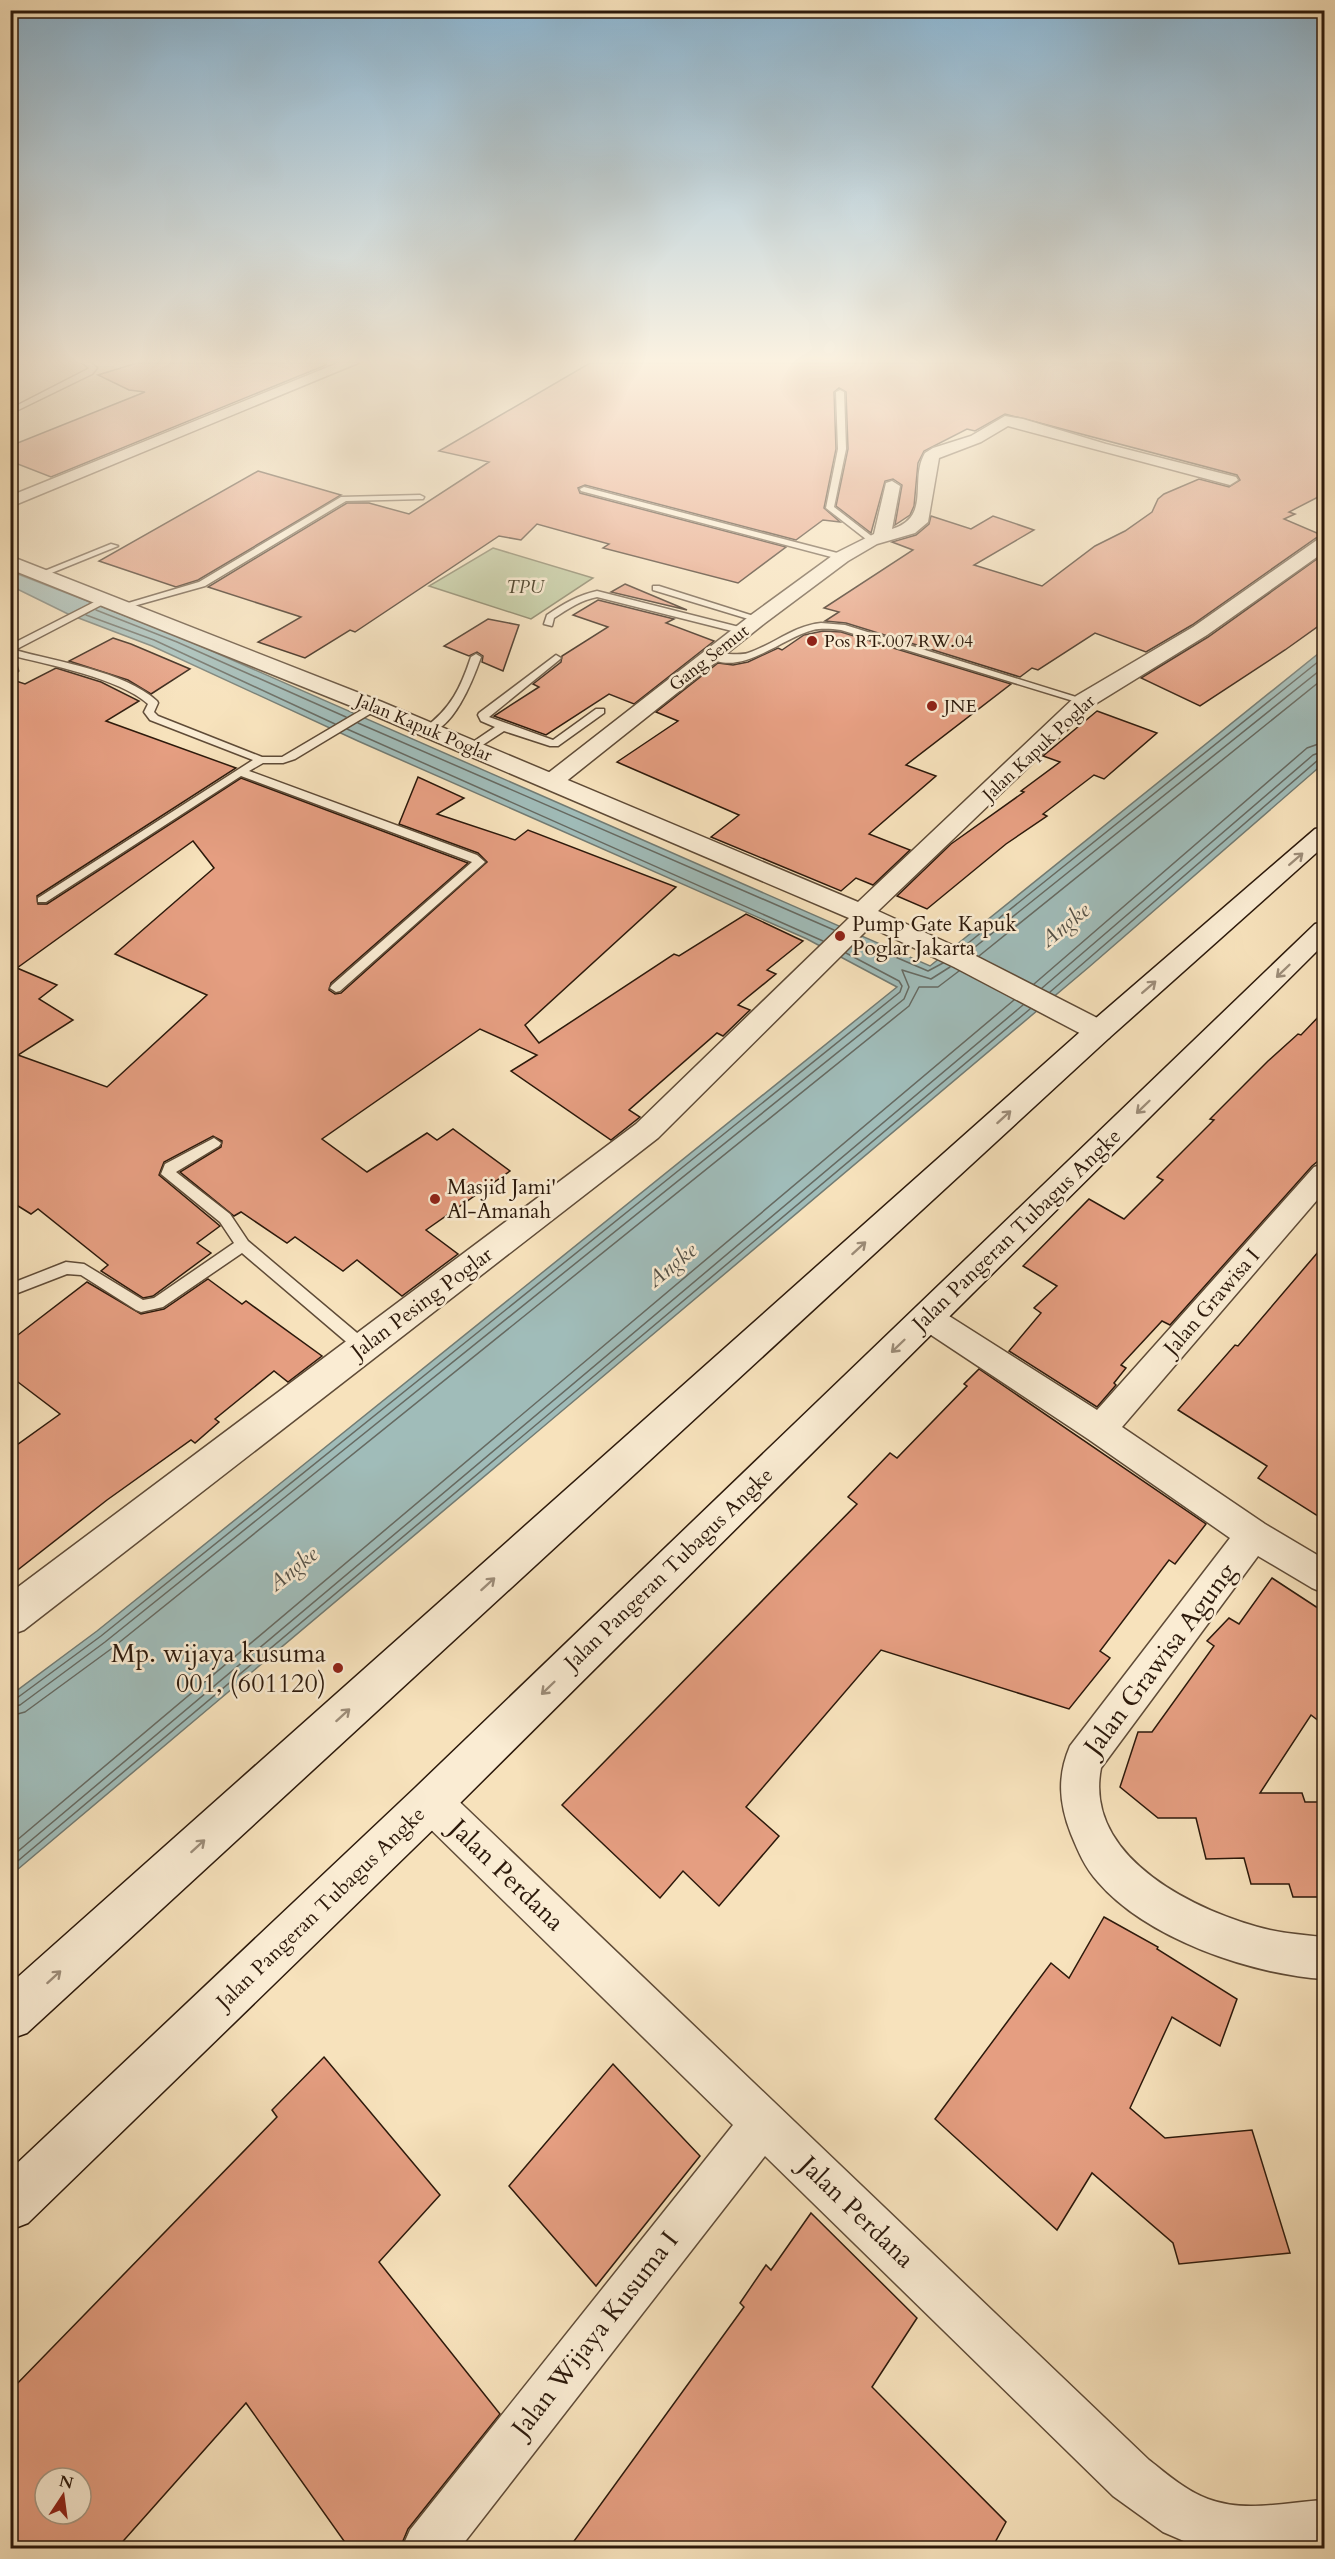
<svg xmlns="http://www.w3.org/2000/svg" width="1335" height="2559" font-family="Cardo,serif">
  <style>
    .green { fill: #b6c496; stroke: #716e50; stroke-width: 1.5 }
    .water { fill: #a0bcb9; stroke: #727b73; stroke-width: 1.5 }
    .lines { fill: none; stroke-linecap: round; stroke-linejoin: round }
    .shore-far1 { stroke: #666a62; stroke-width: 1.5 }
    .shore { stroke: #666a62; stroke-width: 2 }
    .building { fill: #e59e81; stroke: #2c190b; stroke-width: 1.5; fill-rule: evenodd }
    .service-casing { stroke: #5f4b37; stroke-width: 3 }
    .minor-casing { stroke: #5f4b37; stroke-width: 3 }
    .tertiary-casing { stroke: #5f4b37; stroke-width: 3 }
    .secondary-casing { stroke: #2c190b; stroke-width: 3 }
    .service { fill: #faecd3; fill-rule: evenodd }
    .minor { fill: #faecd3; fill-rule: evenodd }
    .tertiary { fill: #faecd3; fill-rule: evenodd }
    .secondary { fill: #faecd3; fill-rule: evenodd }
    .oneway { stroke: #9d8d79 }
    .poi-dot { fill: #8f2418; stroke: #faecd3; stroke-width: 2 }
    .labels { text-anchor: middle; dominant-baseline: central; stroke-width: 5; stroke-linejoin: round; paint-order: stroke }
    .far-park-label { font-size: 18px; font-style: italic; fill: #554c35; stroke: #faecd3 }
    .far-poi-label { font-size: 18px; fill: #2c190b; stroke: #faecd3; text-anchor: start }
    .far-street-label { font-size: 18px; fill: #2c190b; stroke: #faecd3 }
    .poi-label { font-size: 21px; fill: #2c190b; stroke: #faecd3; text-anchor: start }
    .street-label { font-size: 21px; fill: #2c190b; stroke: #faecd3 }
    .water-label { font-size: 22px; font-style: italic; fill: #555248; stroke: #faecd3 }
    .near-poi-label { font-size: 26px; fill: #2c190b; stroke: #faecd3; text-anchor: end }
    .near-street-label { font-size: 26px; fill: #2c190b; stroke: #faecd3 }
  </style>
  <rect width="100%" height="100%" fill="#f7e2bc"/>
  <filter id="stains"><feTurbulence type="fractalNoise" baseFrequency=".00333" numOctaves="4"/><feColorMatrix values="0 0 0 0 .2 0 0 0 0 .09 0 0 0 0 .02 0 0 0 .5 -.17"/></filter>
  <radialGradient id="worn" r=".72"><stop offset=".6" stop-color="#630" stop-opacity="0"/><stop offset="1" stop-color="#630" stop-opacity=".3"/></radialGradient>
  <!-- green -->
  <polygon class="green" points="493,548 593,578 531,619 429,586"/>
  <!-- water -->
  <polygon class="water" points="10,571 180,637 930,966 1324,649 1324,763 1089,967 11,1875 11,1695 97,1631 897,987 807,939 358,741 152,646 68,614 11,586"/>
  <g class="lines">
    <!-- shore-far1 -->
    <g class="shore-far1">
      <polyline points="96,610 177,642 346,717"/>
      <polyline points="86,615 154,640 335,724"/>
      <polyline points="358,723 834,930"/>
      <polyline points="347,729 823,941"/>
      <polyline points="858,941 928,971 943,963"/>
      <polyline points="962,948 1324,657"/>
      <polyline points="970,951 1324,667"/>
      <polyline points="979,956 1324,678"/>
      <polyline points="1034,984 1307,748 1324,742"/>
      <polyline points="1042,988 1313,755 1324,751"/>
      <polyline points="1050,992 1318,760 1324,759"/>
      <polyline points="10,1700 17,1698 101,1636 900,992 902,986 899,981 846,953"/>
      <polyline points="10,1707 20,1705 105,1642 904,999 909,987 902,970 931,979 950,967"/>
      <polyline points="10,1716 25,1712 111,1649 909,1006 919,987 938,987 959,971"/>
      <polyline points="10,1846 1014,1000"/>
      <polyline points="10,1858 1023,1005"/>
      <polyline points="13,1865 1030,1009"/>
    </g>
    <!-- shore -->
    <polyline class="shore" points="10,1868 15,1864"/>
  </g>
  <!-- building -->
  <g class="building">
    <polygon points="137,363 326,363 326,365 51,477 10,461 10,446 145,392 129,390 98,375"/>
    <polygon points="590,363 1324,363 1324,494 1289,512 1295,514 1284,519 1324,536 1316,538 1192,625 1146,652 1095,633 1038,670 1032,668 1020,677 846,623 825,621 839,612 824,608 913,550 892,542 916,535 929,524 931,516 971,529 993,516 1034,530 974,565 1042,586 1095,546 1125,531 1152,512 1158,499 1164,494 1199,479 1229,487 1240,480 1237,475 1005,414 975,431 967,429 924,451 918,463 914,506 910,515 895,525 902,485 893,479 885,481 871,533 836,506 848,449 846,392 839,388 834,392 836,449 824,508 840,522 823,520 796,540 585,485 578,488 580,493 786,547 738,583 603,548 609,544 537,524 521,540 499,536 355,632 350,630 305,658 258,642 301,617 208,587 347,503 369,503 409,514 489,462 439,451"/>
    <polygon points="258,471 341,495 198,580 176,587 99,561"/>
    <polygon points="1324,554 1324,622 1285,650 1200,706 1141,678 1208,637"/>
    <polygon points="625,584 687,610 611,592"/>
    <polygon points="598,600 674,619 666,623 714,641 634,704 609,694 546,735 494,716 539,687 533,684 561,662 562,656 608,627 573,615"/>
    <polygon points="488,619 519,625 503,671 482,662 483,656 477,652 469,656 444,646"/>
    <polygon points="823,631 841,632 1011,684 906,765 936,776 869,834 910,850 873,885 856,878 841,891 711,837 739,815 617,762 678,721 656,712 718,663 733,665 748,662 778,648 782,650 804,635"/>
    <polygon points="113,638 131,644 190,669 151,694 128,680 69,661"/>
    <path d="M56 668 101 682 139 701 106 721 236 768 37 896 38 904H47L241 778 468 863 331 983 329 990 335 994 341 993 487 862 478 853 399 824 418 777 464 798 437 814 515 840 528 830 676 887 525 1025 539 1043 674 954 679 956 746 914 803 941 767 970 776 974 738 1005 750 1010 723 1036 717 1033 629 1110 640 1117 611 1140 511 1071 537 1055 480 1029 322 1139 367 1172 427 1133 437 1140 453 1129 510 1171 426 1230 458 1254 402 1296 357 1260 343 1271 295 1237 287 1243 241 1212 234 1216 180 1172 221 1147 222 1141 213 1136 164 1162 159 1175 220 1226 197 1243 211 1253 153 1296 143 1298 101 1271 108 1265 38 1209 31 1214 10 1201V679L25 684ZM193 841 214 868 115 954 207 995 107 1087 18 1055 73 1020 39 999 57 985 17 968Z"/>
    <polygon points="1097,711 1157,733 1104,779 1094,775 1043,814 1047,816 1006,844 927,909 897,896 951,844 1024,792 1021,791 1060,762 1043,756"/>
    <polygon points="1324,1011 1324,1156 1312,1166 1170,1325 1162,1321 1121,1365 1126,1368 1114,1383 1116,1385 1097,1407 1009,1351 1041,1313 1034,1308 1057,1286 1023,1266 1089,1199 1124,1219 1163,1180 1157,1177 1214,1120 1210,1119 1268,1061 1298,1034 1301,1035"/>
    <polygon points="1324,1245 1324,1520 1258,1478 1267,1466 1178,1410 1235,1345 1238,1346"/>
    <polygon points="208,1279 242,1304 246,1301 322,1356 288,1382 274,1371 215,1419 219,1422 195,1443 191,1440 107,1500 10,1576 10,1450 60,1414 10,1376 10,1341 87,1282 141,1314 164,1309"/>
    <polygon points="979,1369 1206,1524 1175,1564 1169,1560 1100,1651 1110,1658 1069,1709 881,1650 746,1807 779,1836 719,1906 683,1871 660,1898 562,1805 857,1504 848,1497 890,1453 897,1458 967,1386 964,1384"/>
    <polygon points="1272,1578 1324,1612 1324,1725 1311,1715 1260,1793 1302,1793 1305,1802 1324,1802 1324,1897 1293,1897 1289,1884 1251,1884 1244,1858 1206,1859 1196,1818 1158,1818 1120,1787 1138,1732 1152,1732 1214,1646 1207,1641 1229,1618 1239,1624"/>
    <polygon points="1104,1917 1158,1947 1157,1949 1237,1999 1220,2046 1172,2017 1130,2108 1165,2138 1252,2130 1290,2253 1179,2264 1173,2243 1092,2173 1057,2230 935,2119 1051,1963 1069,1978"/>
    <path d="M324 2057 440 2195 379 2262 500 2414 408 2529 400 2548H349L246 2403 117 2548H10V2391L277 2117 272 2110ZM45 2478H81V2514H45Z"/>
    <polygon points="613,2064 700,2156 596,2286 509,2186"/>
    <polygon points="811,2213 917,2318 872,2387 1006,2522 992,2548 569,2548 744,2307 740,2303 766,2265 771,2270"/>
  </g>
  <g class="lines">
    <defs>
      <g id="service">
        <polygon points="83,363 91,363 97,368 92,374 10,414 10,409 86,370 89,368"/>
        <polygon points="840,390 844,392 846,449 834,507 874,538 875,540 871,543 826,508 838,449 836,392"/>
        <polygon points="584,487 845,555 846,557 839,559 581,491 580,489"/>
        <polygon points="420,495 424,497 423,499 346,501 205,586 123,609 118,606 199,582 341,497"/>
        <polygon points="111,544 118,546 44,576 37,574"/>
        <polygon points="653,586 659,586 763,619 755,621 653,590"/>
        <path d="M597 591 747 629 749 631 744 634 597 597C581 600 568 609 554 618L552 626 544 624 547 615C563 604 578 595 597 591Z"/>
        <path d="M106 596 111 599 109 601 15 650C57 662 124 671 157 701L158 703 154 712 158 716 262 757H282L370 705H378V709L295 759 283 763H263L249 771 477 855 485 862 483 864 340 991 336 992 330 988 332 985 472 862 241 776 46 902H38V898L253 760 150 720 144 712 148 704C119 678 49 665 10 655V645Z"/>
        <path d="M821 623 845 625 1089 701 1080 703 841 630C832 629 822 628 813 630 783 637 739 679 707 656 716 650 736 657 748 653 773 645 793 626 821 623Z"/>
        <path d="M476 654 481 657C474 677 452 736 424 732V728C451 709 461 687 471 657Z"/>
        <polygon points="556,655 561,658 559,660 489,717 553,740 596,709 604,709 604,713 558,746 550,746 504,731 475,750 467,750 467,746 495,727 481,721 478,715 479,713"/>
        <polygon points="10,658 15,661 18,671 10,676"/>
        <polygon points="214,1138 221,1143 219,1146 176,1172 230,1214 248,1241 369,1343 371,1347 369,1351 357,1351 242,1253 163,1307 141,1312 136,1310 81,1275 67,1274 10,1296 10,1284 66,1262 84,1264 143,1300 154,1298 234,1243 220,1222 161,1174 165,1164"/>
      </g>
      <g id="minor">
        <polygon points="338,363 358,363 10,507 10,496"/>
        <path d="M1005 416 1023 419 1106 444 1236 477 1238 480 1230 485 1008 426 981 442 939 458 928 522 915 533 877 544 848 561 765 623 559 787H543L540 782 543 777 751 615 836 553 874 534 886 483 892 481 900 486 892 529C932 517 909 480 925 453L933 448 971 436Z"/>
        <path d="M1324 1164V1192L1122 1427 1265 1524 1324 1559V1593L1312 1588 1258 1556 1101 1768C1083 1859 1199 1913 1270 1930 1288 1934 1306 1935 1324 1937V1979C1251 1974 1147 1939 1098 1882 1085 1868 1078 1851 1071 1834 1059 1803 1057 1776 1070 1746L1230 1538 1088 1439 916 1325 912 1317 916 1309 927 1305 938 1309 1097 1410 1314 1167Z"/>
        <path d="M431 1782 445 1788 1149 2460C1167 2474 1186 2491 1208 2499 1245 2513 1287 2502 1324 2500V2548H1200L1163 2532 1113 2496 765 2156 460 2548H402L410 2530 733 2125 417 1816 411 1802 417 1788Z"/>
      </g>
      <polygon id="tertiary" points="1324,538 1324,552 1207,635 1092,706 878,911 974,955 1109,1024 1113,1031 1109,1038 1099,1040 1089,1038 954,967 870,927 658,1138 24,1630 10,1635 10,1593 636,1124 849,918 366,712 10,569 10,556 382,702 858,902 1076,696 1193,627 1317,540"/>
      <g id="secondary">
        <polygon points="1324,827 1324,846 1109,1038 27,2033 10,2039 10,1984 1089,1024 1315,829"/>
        <polygon points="1324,922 1324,944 446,1817 28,2223 10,2230 10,2170 416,1787 1315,924"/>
      </g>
    </defs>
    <!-- service casing -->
    <use href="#service" class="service-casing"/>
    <!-- minor casing -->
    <use href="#minor" class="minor-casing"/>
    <!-- tertiary casing -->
    <use href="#tertiary" class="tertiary-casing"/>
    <!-- secondary casing -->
    <use href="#secondary" class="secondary-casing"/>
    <!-- service -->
    <use href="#service" class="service"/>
    <!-- minor -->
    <use href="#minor" class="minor"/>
    <!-- tertiary -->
    <use href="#tertiary" class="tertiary"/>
    <!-- secondary -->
    <use href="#secondary" class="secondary"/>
  </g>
  <!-- one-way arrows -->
  <defs><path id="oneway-shaft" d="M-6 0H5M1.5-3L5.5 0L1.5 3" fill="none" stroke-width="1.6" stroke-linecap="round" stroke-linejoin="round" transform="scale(1.5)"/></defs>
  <g class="oneway">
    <use href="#oneway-shaft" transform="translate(1296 859) rotate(-41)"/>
    <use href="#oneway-shaft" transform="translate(1283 971) rotate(136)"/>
    <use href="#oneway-shaft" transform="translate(1149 987) rotate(-41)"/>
    <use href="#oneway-shaft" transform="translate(1143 1107) rotate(136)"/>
    <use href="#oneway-shaft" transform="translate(1004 1117) rotate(-42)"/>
    <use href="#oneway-shaft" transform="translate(859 1248) rotate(-42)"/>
    <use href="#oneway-shaft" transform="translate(898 1346) rotate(136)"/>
    <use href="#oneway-shaft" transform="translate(488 1584) rotate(-42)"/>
    <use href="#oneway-shaft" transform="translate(548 1688) rotate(136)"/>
    <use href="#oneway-shaft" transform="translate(343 1715) rotate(-42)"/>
    <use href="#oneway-shaft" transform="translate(198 1846) rotate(-42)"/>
    <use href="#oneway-shaft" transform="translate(54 1977) rotate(-42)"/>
  </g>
  <!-- sky -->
  <linearGradient id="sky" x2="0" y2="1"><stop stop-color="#8bb7d5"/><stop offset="0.5" stop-color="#fbf2e1"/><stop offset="1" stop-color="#fbf2e1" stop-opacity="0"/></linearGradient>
  <rect width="1335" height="722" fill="url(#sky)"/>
  <!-- markers -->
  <g class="poi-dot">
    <circle cx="812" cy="641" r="6"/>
    <circle cx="932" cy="706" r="6"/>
    <circle cx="840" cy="936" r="6"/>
    <circle cx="435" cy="1199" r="6"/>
    <circle cx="338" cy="1668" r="6"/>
  </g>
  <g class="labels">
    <!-- far-park labels -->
    <g class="far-park-label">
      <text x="525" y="587">TPU</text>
    </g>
    <!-- far-poi labels -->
    <g class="far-poi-label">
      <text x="824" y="641">Pos RT.007 RW.04</text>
      <text x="944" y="706">JNE</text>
    </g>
    <!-- far-street labels -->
    <g class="far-street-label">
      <text transform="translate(709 658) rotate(-38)">Gang Semut</text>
      <text transform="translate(424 728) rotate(23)">Jalan Kapuk Poglar</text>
      <text transform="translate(1039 748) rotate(-43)">Jalan Kapuk Poglar</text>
    </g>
    <!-- poi labels -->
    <g class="poi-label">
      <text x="852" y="924">Pump Gate Kapuk<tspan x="852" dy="24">Poglar Jakarta</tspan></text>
      <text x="447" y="1187">Masjid Jami'<tspan x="447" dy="24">Al-Amanah</tspan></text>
    </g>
    <!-- street labels -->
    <g class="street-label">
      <text transform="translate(1017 1230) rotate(-44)">Jalan Pangeran Tubagus Angke</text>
      <text transform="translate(1212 1302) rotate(-49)">Jalan Grawisa I</text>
      <text transform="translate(422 1303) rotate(-37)">Jalan Pesing Poglar</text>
      <text transform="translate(669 1569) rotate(-44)">Jalan Pangeran Tubagus Angke</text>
      <text transform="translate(321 1908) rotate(-44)">Jalan Pangeran Tubagus Angke</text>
    </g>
    <!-- water labels -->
    <g class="water-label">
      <text transform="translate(1065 925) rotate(-39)">Angke</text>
      <text transform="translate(672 1265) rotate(-39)">Angke</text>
      <text transform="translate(293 1569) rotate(-39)">Angke</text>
    </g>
    <!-- near-poi labels -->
    <g class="near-poi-label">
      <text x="326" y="1653">Mp. wijaya kusuma<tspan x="326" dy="30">001, (601120)</tspan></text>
    </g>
    <!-- near-street labels -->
    <g class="near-street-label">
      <text transform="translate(1160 1659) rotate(-53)">Jalan Grawisa Agung</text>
      <text transform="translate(507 1875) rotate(44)">Jalan Perdana</text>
      <text transform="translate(857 2212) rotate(44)">Jalan Perdana</text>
      <text transform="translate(595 2334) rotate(-52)">Jalan Wijaya Kusuma I</text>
    </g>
  </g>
  <!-- margin -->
  <rect width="1335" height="2559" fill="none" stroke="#f7e2bc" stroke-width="36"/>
  <rect x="12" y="12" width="1311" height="2535" fill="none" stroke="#2c190b" stroke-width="3"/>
  <rect x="18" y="18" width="1299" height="2523" fill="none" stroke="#2c190b" stroke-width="1.5"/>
  <!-- north arrow -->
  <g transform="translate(63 2496) rotate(13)"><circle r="28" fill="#faecd3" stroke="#a89883" stroke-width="1.5"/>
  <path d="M0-4.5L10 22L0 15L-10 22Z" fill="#8f2418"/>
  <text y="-9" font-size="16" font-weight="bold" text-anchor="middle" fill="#2c190b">N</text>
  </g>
  <rect width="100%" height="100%" filter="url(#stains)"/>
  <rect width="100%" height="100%" fill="url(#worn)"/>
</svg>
